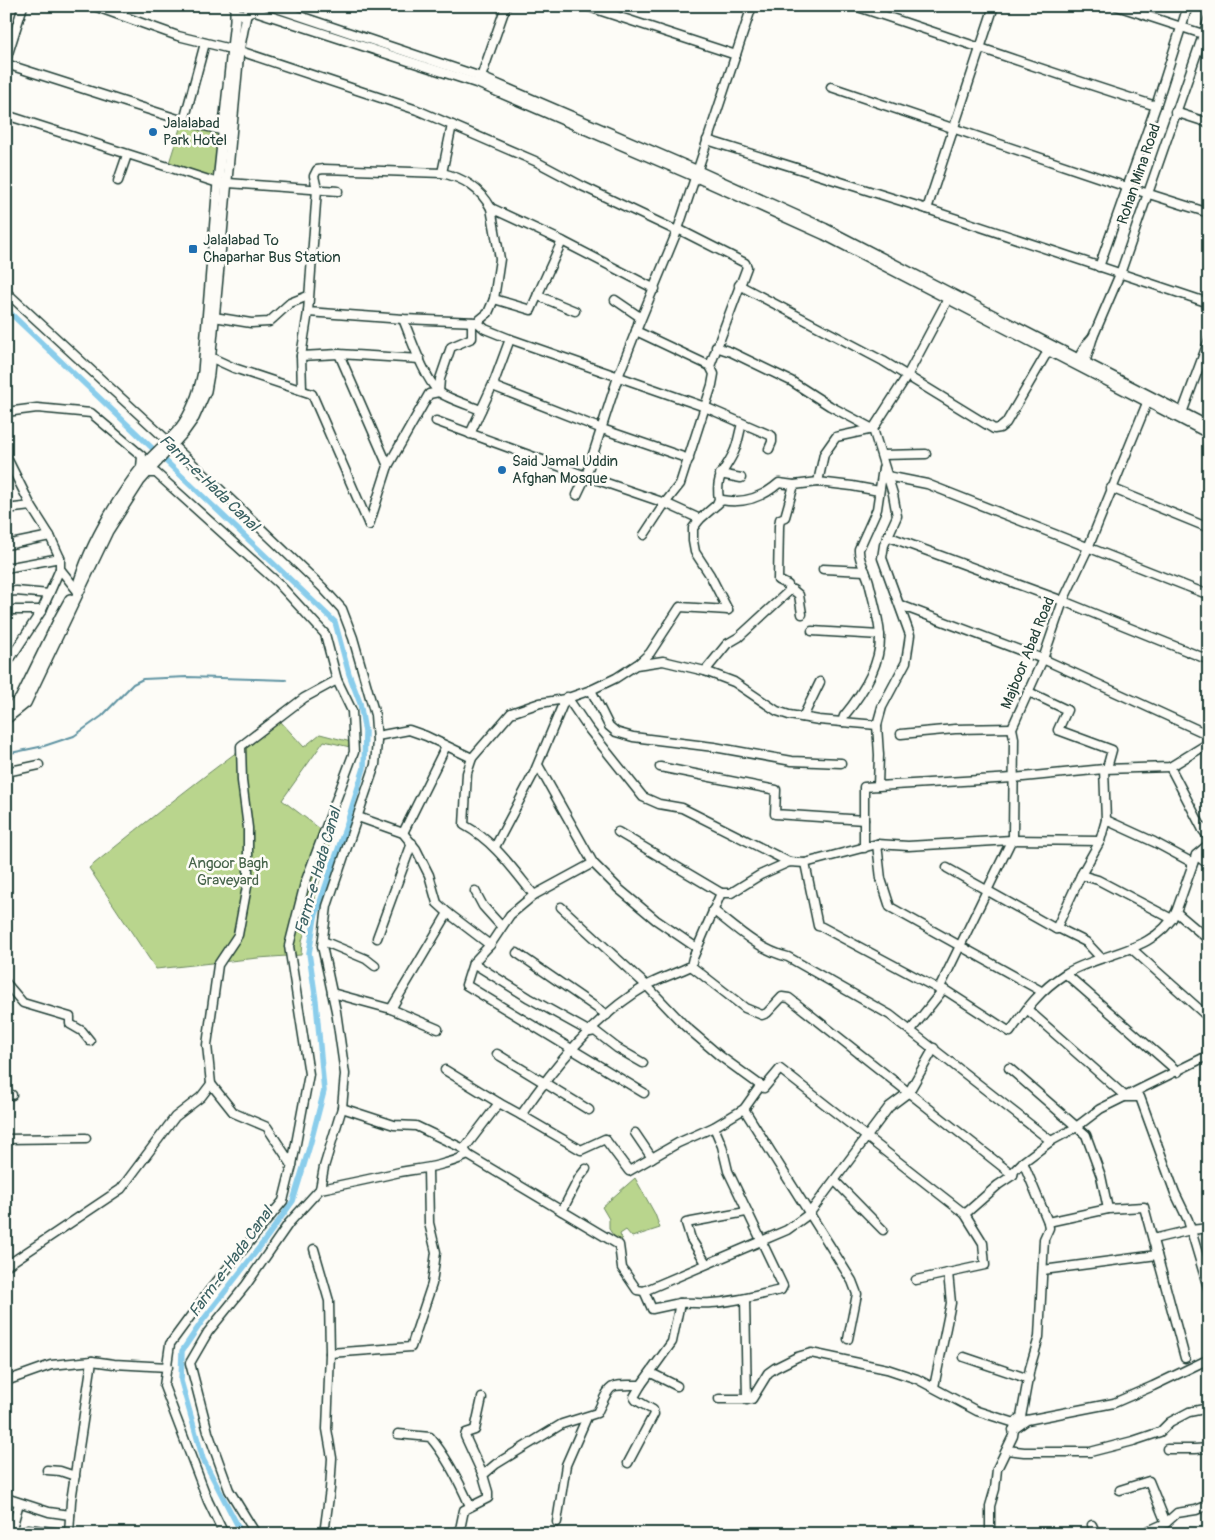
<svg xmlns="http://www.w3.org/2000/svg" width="1215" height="1540" font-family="Pangolin,sans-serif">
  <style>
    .green { fill: #b9d58d; stroke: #6c8960 }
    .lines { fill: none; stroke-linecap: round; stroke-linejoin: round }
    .stream { stroke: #5f93a2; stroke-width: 2 }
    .canal { stroke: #8acdeb; stroke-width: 5.5 }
    .minor-casing { stroke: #1f3d34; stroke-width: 11 }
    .major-casing { stroke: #1f3d34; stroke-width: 12 }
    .minor { stroke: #fdfcf7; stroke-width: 8 }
    .major { stroke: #fdfcf7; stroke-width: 9 }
    .poi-dot { fill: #1f6fb2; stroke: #fdfcf7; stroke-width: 2 }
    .labels { text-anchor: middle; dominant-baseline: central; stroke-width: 5; stroke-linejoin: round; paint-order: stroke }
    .poi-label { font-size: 15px; fill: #1f3d34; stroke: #fdfcf7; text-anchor: start }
    .street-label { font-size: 15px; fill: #1f3d34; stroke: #fdfcf7 }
    .park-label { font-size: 15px; fill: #46634a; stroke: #fdfcf7 }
    .water-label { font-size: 16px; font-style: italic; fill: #3a6162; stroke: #fdfcf7 }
  </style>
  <rect width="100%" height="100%" fill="#fdfcf7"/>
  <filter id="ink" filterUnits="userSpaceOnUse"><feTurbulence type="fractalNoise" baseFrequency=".02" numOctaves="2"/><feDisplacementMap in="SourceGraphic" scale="10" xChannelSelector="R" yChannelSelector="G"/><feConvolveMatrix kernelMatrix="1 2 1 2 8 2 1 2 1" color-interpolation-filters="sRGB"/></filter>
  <g filter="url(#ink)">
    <!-- green -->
    <g class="green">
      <polygon points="182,122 220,134 215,178 169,163"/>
      <path d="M280 721 304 747 320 734 351 742 350 747 324 741 282 800 332 838 302 941 301 955 258 958 156 969 89 868C151 818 214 767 280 721Z"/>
      <polygon points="635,1178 655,1214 660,1228 632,1237 626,1230 620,1234 622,1241 619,1244 609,1229 609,1219 602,1207"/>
    </g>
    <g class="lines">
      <!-- stream -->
      <polyline class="stream" points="6,754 44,746 74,736 102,716 133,684 143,679 187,677 286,680"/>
      <!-- canal -->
      <polyline class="canal" points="6,309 335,622 349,674 360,703 365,732 364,768 346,826 315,917 309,953 316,1001 324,1091 310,1145 293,1201 262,1244 203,1320 182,1351 181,1381 203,1459 242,1534"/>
      <defs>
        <g id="minor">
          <polyline points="94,6 178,36 243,52 417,110 535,161 582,186 677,231"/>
          <polyline points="270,6 481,77 697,170 825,228 1209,426"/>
          <polyline points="586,6 736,55"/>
          <polyline points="1117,6 1209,36"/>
          <path d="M861 8C959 40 1057 75 1156 106"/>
          <polyline points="252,10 479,84 695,177 824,235 1209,434"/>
          <polyline points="6,60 23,6"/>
          <polyline points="6,64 184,121 229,132"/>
          <polyline points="480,80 506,6"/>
          <polyline points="831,87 1127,187 1209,213"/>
          <polyline points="1175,112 1209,123"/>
          <polyline points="6,115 215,182 338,191"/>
          <polyline points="184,121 205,43"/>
          <polyline points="707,140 927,209 1209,303"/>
          <polyline points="442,173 452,125"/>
          <polyline points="118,181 127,155"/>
          <path d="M491 208C480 188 464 178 442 173L324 169 317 170 314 176 317 189 308 312 403 319 477 322 485 329 510 339 705 407 772 436V442L769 449"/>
          <polyline points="927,209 994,6"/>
          <polyline points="1099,267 1156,106 1188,6"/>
          <polyline points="739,285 883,361 994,429 1000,428 1006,423 1048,351"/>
          <polyline points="6,292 206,476 322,587 342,609 353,638 375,715 377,741 375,765 327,906 322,946 336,1011 345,1074 342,1108 324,1167 320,1189 289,1223 246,1285 208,1332 190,1363 208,1432 229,1490 256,1534"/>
          <polyline points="538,294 562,241"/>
          <polyline points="494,299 531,310 538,294 541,297 575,311"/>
          <polyline points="615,300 640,317 636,331 710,366"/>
          <polyline points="214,317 251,323 269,322 290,303 308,296"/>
          <path d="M403 319C411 338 424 378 439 392 446 398 471 406 481 410"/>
          <polyline points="477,322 488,313 494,299 500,259 491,208 562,241 655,289"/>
          <polyline points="510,339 494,382 495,387 602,429 689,459"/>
          <polyline points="716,347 731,352 791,381 830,406 873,429"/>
          <polyline points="339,354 420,359"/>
          <polyline points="301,356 339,354 388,466"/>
          <polyline points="210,357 234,368 312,394 369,525"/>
          <polyline points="1076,362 1086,345 1093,337"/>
          <polyline points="1084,366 1093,337 1120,274 1209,18"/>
          <polyline points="302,390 301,356 308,312"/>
          <polyline points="6,412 37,408 91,413 142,456 141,468 147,473 156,473 278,583 325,634 337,680 304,698 241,746 242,781 248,828 248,881 238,935 218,965 207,1045 211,1084 201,1097 175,1117 121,1189 6,1266"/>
          <polyline points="1182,413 1209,340"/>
          <polyline points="436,421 586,476 665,503 700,519"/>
          <polyline points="470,434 494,382"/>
          <polyline points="882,455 926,454"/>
          <polyline points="6,456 31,506 50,536 60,558 60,569 76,589"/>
          <polyline points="720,474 741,478"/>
          <polyline points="887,476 927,484 1209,595"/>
          <polyline points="818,482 852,486 879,491"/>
          <polyline points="1111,488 1209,528"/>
          <polyline points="577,495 586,476 618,377 636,331 678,229"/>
          <path d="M717 504 719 499C715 476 725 471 734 452 738 444 739 433 742 424"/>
          <polyline points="6,509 31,506"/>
          <polyline points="369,525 388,466 429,394 439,392 440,379 451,347 472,338 472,322"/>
          <polyline points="644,535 665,503 680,484 712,385 714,374 710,366 747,267 745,263 678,229 752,6"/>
          <polyline points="887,536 1063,601 1209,660"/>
          <polyline points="6,545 50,536"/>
          <polyline points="6,568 60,558"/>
          <polyline points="823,569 865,571"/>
          <polyline points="789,591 788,585 778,580 779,526 780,519 785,517 794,485"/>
          <polyline points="6,592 16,591 49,594"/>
          <polyline points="900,605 1043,659 1209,735"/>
          <polyline points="6,610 42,610"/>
          <path d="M728 610 710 575 695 552 693 541V528L700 519 722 500C743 504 763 497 779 483L794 485 818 482 824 454 836 437 873 429"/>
          <polyline points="812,631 880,635"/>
          <polyline points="638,664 650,653 680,607 728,610"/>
          <polyline points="6,665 42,610 60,569"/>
          <polyline points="705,671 727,644 739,637 789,591 793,590 799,595 802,614"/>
          <polyline points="591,690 609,726 616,732 633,737 714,747 792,761 841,763"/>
          <polyline points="567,697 588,728 643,797 659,804 682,808 789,862"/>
          <polyline points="803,717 820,682"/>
          <path d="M842 722 844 716C862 694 881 665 880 636 879 618 873 600 869 582 866 571 858 560 859 549L877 509 883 468"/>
          <polyline points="877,725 879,755 878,786 1013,778 1104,769 1170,767 1209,743"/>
          <polyline points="901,734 955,729 1012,728"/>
          <path d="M377 736 409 730 426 736 472 758 467 773 464 825C494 841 513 869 534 895"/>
          <polyline points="472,758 511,713 540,703 565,699 591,690 616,678 636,665 663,661 705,671 734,682 777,711 789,715 819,720 877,725 882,707 906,662 910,635 882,558 884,545 897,516 893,494 873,429 907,376 950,295"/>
          <polyline points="538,765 593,863 619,889 656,920 697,948"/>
          <polyline points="660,767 776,790 775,814 864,820"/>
          <polyline points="1170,767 1203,830"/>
          <polyline points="6,772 39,765"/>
          <polyline points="358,817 403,833 416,849 429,875 437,903 448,913 490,945 473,963 466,985 644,1093"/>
          <polyline points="1106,820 1154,842 1193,863"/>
          <polyline points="1209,826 1203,830 1209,838"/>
          <polyline points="618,832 721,893"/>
          <polyline points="403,833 446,746"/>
          <polyline points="877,844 881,879 890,907 1041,991"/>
          <polyline points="495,847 534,773 565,699"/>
          <polyline points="864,848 864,787 878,786"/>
          <polyline points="1196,855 1209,865"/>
          <path d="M805 863 818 926 822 927 942 991 945 990 1010 1032C1027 1008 1040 990 1065 974 1101 952 1155 953 1176 912L1196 855 1209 844"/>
          <polyline points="947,868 1056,929 1060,929 1086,942 1101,958"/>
          <polyline points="1081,875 1098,880 1172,919"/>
          <polyline points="475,891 483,906 501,926"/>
          <polyline points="561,907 647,986 685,1026 720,1056 764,1088 780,1069 965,1214 983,1243 985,1265 916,1280"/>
          <path d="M713 910C736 928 759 950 788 957L890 1015 1051 1141"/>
          <polyline points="1176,912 1209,940"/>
          <polyline points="1056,929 1081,875 1100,841"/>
          <polyline points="377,938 412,843"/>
          <polyline points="323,941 366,959 375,966"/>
          <polyline points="490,945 510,915 534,895 593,863"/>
          <polyline points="1132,949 1209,1018"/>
          <polyline points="517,953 607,1015"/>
          <polyline points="473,963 529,998 590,1032 595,1031 617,1048 643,1063"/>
          <polyline points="691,966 745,1008 762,1015 767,1013 782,997 789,998 1013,1175"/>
          <polyline points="1066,974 1178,1072"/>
          <polyline points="6,983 23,1003 70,1017 70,1024 82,1031 90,1041"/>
          <polyline points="332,993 391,1009 438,1029"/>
          <polyline points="391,1009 448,913"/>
          <polyline points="1027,1009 1126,1097 1140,1097 1175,1193 1188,1220 1209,1291"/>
          <polyline points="911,1030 942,991 941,985 1013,837 1014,738 1012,728 1043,659 1063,601 1088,548 1149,398"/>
          <polyline points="497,1054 589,1110"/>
          <polyline points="1009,1068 1086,1135 1101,1176 1108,1209"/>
          <polyline points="445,1070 499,1103"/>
          <polyline points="211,1084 234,1113 267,1127 292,1165"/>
          <polyline points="6,1096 12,1095"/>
          <polyline points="342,1108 394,1125 416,1126 464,1149"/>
          <polyline points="744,1109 852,1281 857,1294 848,1339"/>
          <polyline points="521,1115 581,1150 605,1139 629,1171 678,1143 714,1127 744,1109 761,1085"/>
          <polyline points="635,1133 652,1158"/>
          <polyline points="6,1139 86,1138"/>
          <polyline points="468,1155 619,1245 622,1268 637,1290 644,1291 787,1230 809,1214 889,1107 909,1092 934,1048"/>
          <polyline points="835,1181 883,1230"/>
          <path d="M320 1189C347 1184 374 1178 400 1172 424 1168 445 1166 468 1155L464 1149 499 1103 521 1115C554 1067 595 1016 646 986 660 978 677 973 691 966L693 958 721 893H731L760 875 789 862 805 863 877 844 908 846 1012 840 1100 841 1106 820 1104 769 1107 768 1112 750 1058 730 1067 710 1029 692"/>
          <polyline points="562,1211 579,1178 586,1169"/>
          <polyline points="965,1214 998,1185 1013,1175 1014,1171 1023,1162 1051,1141 1075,1128 1100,1109 1209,1055"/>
          <polyline points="1048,1222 1108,1209 1144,1207 1185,1358"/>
          <polyline points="1153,1239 1191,1230 1209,1228"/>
          <polyline points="314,1249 329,1301 330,1353 327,1429 332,1458 330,1489 324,1534"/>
          <polyline points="706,1263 691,1239 686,1223 746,1212"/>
          <polyline points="1043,1270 1157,1255"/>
          <polyline points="745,1299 747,1400"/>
          <path d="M680 1303C691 1302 701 1304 711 1303 735 1302 758 1295 781 1290L783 1286 728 1171 722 1146 714 1127"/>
          <polyline points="330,1353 411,1347 432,1284 436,1252 429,1223 428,1169"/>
          <polyline points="964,1357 1029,1379"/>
          <polyline points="651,1373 677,1386"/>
          <polyline points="6,1381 51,1365 92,1361 114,1364 168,1367"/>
          <polyline points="934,1387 951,1303 948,1273"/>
          <polyline points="482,1398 475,1430 466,1433 465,1436 483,1475"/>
          <polyline points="719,1399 752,1399 768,1373 775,1368 797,1357 811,1353 887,1369 917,1379 977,1411 1015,1423"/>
          <polyline points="1013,1430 1027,1420 1114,1403 1153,1386 1209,1359"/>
          <path d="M398 1434 430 1437C447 1457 459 1481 470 1506"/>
          <polyline points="1167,1449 1195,1449 1209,1448"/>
          <polyline points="1007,1450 1024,1452 1090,1452 1133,1441 1160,1432 1170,1422 1189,1412 1209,1408"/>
          <polyline points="628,1463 654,1414 653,1410 636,1400 634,1397 641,1385"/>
          <polyline points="47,1470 60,1471 75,1476"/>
          <polyline points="1120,1490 1149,1481 1166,1523"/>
          <polyline points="6,1498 49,1512 70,1515"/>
          <polyline points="557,1522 566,1465 587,1417"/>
          <polyline points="1092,1525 1096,1534"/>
          <polyline points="28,1529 69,1534"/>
          <polyline points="13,1534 13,1525 19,1503"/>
          <polyline points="69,1534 71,1501 92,1361"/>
          <polyline points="224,1534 208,1501 164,1386 170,1344 209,1291 283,1201 292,1165 309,1074 289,946 305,883 354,752 352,711 337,680"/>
          <path d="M459 1534 464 1510 488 1498V1492L483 1475 496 1464 562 1424 597 1413C612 1382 607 1385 641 1385L672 1342 680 1303 652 1309 644 1291"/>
          <polyline points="990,1534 990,1506 995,1489 997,1469 1013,1436 1015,1423 1021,1417 1030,1368 1039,1337 1044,1239 1049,1228 1048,1222 1023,1162"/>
          <polyline points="1141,1534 1166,1523 1177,1513 1196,1510 1209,1505"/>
        </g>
        <g id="major">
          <path d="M240 14C246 16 252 13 253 6"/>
          <path d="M79 581C91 543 112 508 135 476 148 458 166 445 180 428 193 411 199 392 203 372L218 182 235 20V10"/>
          <polyline points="6,711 20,699 60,617 70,599"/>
          <polyline points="6,719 26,703 108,531 140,481 184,432 194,418 206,391 209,374 239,51 246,15"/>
        </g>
      </defs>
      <!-- minor casing -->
      <use href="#minor" class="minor-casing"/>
      <!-- major casing -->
      <use href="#major" class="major-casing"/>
      <!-- minor -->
      <use href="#minor" class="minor"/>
      <!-- major -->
      <use href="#major" class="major"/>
    </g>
  </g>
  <!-- markers -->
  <g class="poi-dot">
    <circle cx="153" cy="132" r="5"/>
    <rect x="188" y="244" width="10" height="10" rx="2.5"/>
    <circle cx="502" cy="470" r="5"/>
  </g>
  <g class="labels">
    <!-- poi labels -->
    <g class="poi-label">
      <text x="163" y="123">Jalalabad<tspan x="163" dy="17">Park Hotel</tspan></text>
      <text x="203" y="240">Jalalabad To<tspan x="203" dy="17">Chaparhar Bus Station</tspan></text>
      <text x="512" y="461">Said Jamal Uddin<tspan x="512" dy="17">Afghan Mosque</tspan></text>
    </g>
    <!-- street labels -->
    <g class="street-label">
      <text transform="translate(1139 174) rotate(-71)">Rohan Mina Road</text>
      <text transform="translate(1028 653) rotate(-68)">Majboor Abad Road</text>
    </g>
    <!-- park labels -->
    <g class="park-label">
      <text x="228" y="863">Angoor Bagh<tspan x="228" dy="17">Graveyard</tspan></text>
    </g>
    <!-- water labels -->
    <g class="water-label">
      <text transform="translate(209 483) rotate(44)">Farm-e-Hada Canal</text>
      <text transform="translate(318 871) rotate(-74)">Farm-e-Hada Canal</text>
      <text transform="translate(231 1262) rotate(-54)">Farm-e-Hada Canal</text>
    </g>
  </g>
  <!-- margin -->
  <rect width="1215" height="1540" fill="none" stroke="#fdfcf7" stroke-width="25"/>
  <rect x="12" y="12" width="1190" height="1515" fill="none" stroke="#1f3d34" stroke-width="2" filter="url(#ink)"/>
</svg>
